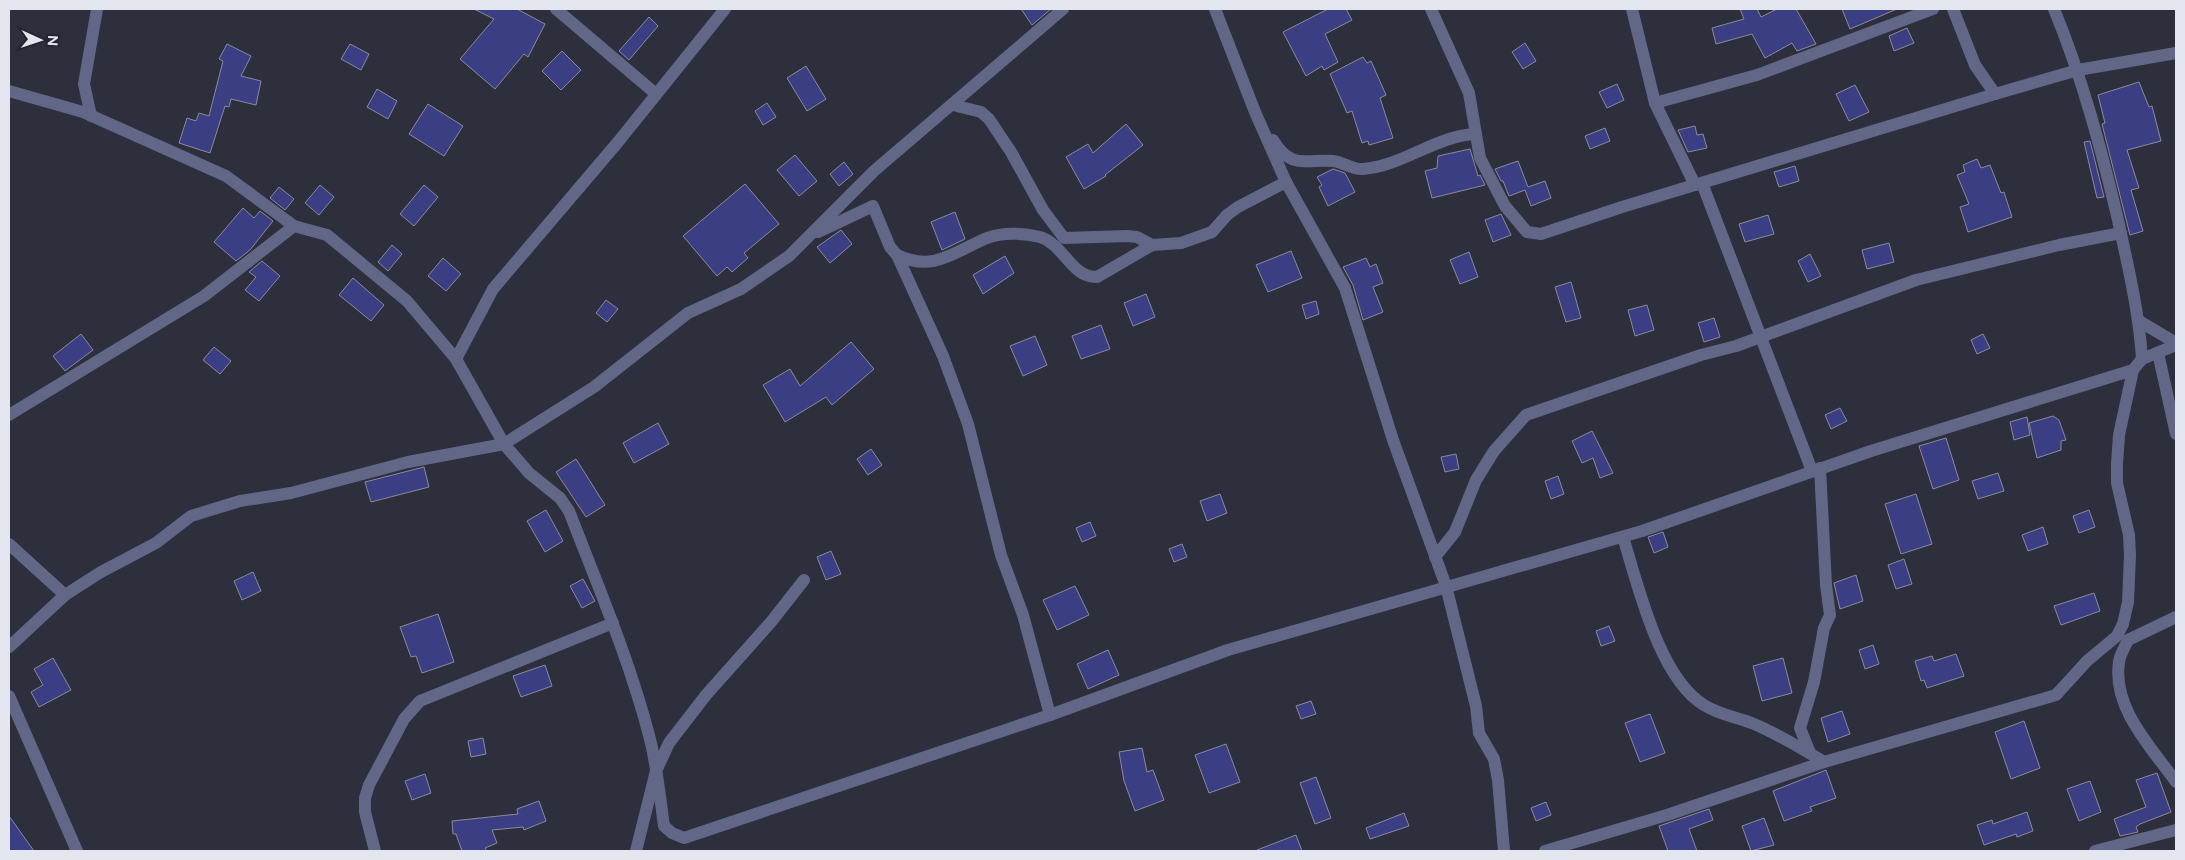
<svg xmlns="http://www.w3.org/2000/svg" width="2185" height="860" font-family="Figtree,sans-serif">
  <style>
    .building { fill: #3c3e83; stroke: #898b9c }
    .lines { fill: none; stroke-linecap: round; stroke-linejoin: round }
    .street { stroke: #636787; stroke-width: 12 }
  </style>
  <rect width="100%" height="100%" fill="#2d2f3c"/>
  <!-- building -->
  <g class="building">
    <polygon points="474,9 517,9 545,24 528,57 524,54 495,89 460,59 494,19"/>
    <polygon points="1021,9 1051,9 1032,25"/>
    <polygon points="1328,9 1346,9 1352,20 1325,34 1338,62 1324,70 1322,66 1306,76 1283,32"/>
    <polygon points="1740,9 1757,9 1761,17 1777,9 1796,9 1816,44 1797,51 1792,43 1765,58 1752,34 1716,44 1712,28 1744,19"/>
    <polygon points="1842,9 1897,9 1850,29"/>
    <polygon points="649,17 658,26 629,60 619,51"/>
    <polygon points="1907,28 1914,43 1894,51 1889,36"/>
    <polygon points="1525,43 1536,61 1523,69 1512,52"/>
    <polygon points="227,44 251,56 241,76 261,81 256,105 231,99 229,107 225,106 210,153 179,143 187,118 196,121 199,113 209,116 223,61 219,59"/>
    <polygon points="350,44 369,54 361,70 341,59"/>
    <polygon points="562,51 581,70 561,90 542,71"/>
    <polygon points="1363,57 1367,63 1371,61 1386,95 1380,98 1393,138 1369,145 1368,141 1362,143 1352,111 1347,113 1330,74"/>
    <polygon points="806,66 826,99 807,111 787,78"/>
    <polygon points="2139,82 2149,107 2152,106 2161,141 2127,150 2139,188 2131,190 2143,231 2130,235 2102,124 2105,123 2098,95"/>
    <polygon points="1617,84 1624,100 1607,108 1599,92"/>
    <polygon points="1855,85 1869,112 1849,121 1836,94"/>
    <polygon points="377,89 397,101 388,119 367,107"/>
    <polygon points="767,103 776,117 763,125 755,111"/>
    <polygon points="428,104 463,126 444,156 409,134"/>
    <polygon points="1126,124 1143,145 1105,175 1106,176 1084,189 1066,157 1088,144 1093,153"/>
    <polygon points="1695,126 1697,135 1703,134 1707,148 1688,152 1678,130"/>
    <polygon points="1605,128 1610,141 1590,149 1585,136"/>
    <polygon points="2090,141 2104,197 2097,198 2084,142"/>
    <polygon points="1470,149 1478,176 1480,175 1485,185 1432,198 1425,171 1437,168 1438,156"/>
    <polygon points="795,155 817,181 799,196 777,170"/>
    <polygon points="1977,159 1981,168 1990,165 2001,193 2004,192 2012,217 1968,232 1960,207 1969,204 1957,175 1965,172 1963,165"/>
    <polygon points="1518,161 1528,187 1545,181 1551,198 1531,206 1525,190 1509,196 1503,181 1501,181 1495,169"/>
    <polygon points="844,162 853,174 839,186 830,174"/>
    <polygon points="1795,166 1799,181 1779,187 1774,172"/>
    <polygon points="1333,169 1345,173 1355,192 1328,206 1319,187 1322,185 1317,177"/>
    <polygon points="745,184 779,224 744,253 748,258 732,272 727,267 717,276 683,236"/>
    <polygon points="320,185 334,197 319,215 305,203"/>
    <polygon points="424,185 438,197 414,226 400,214"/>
    <polygon points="279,187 294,199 285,210 270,198"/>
    <polygon points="243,208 254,218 260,211 273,221 250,250 236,261 214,242"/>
    <polygon points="955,212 965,239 942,250 931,222"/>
    <polygon points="1501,214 1511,235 1493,242 1485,220"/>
    <polygon points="1768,215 1774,234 1745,242 1739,224"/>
    <polygon points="841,230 852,244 830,263 817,247"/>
    <polygon points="1889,243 1894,262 1867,269 1862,250"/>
    <polygon points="392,245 402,254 388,271 378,262"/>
    <polygon points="1291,251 1302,278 1268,292 1256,265"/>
    <polygon points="1469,252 1478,277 1460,284 1450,260"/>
    <polygon points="1810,254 1821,276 1808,282 1798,261"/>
    <polygon points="1005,256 1014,273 983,294 973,275"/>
    <polygon points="443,258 461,274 446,291 428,276"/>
    <polygon points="1366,258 1370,267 1376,264 1383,283 1373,287 1383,312 1363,320 1353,285 1343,267"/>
    <polygon points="262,261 280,276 259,301 245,290 256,277 249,272"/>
    <polygon points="353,278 384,305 371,321 339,295"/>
    <polygon points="1571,282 1581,318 1566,322 1555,287"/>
    <polygon points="1146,294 1155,317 1133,326 1124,303"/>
    <polygon points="606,300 618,309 607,322 596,313"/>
    <polygon points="1316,301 1319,314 1306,319 1302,305"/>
    <polygon points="1647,305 1654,330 1635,336 1628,310"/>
    <polygon points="1714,318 1720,337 1704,342 1698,323"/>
    <polygon points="1101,325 1110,349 1081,359 1072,336"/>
    <polygon points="81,334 93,350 65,371 53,356"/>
    <polygon points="1983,334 1990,348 1977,354 1971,340"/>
    <polygon points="1035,336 1047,365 1023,376 1010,346"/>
    <polygon points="851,342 874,369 832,405 826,397 785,422 763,385 790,369 800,386"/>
    <polygon points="214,347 231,361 220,374 203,360"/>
    <polygon points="1840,408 1847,421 1831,429 1825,415"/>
    <polygon points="2053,416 2059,420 2066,440 2061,441 2061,450 2037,458 2029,423"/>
    <polygon points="2027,417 2030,435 2014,440 2010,422"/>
    <polygon points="658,423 669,444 634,463 623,443"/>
    <polygon points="1592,431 1613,473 1600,478 1593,458 1582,463 1572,441"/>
    <polygon points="1946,438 1959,480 1933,489 1919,446"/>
    <polygon points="871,449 882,465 868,475 857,459"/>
    <polygon points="1456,454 1459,469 1445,472 1441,457"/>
    <polygon points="576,459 605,505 586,517 556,472"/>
    <polygon points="424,467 429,487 371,502 365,482"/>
    <polygon points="1998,473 2004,491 1978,499 1972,481"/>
    <polygon points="1558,476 1564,494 1551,499 1545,481"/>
    <polygon points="1220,494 1227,513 1207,521 1200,501"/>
    <polygon points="1916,494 1932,544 1901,554 1885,504"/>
    <polygon points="546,510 563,541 545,552 527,521"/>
    <polygon points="2089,510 2095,527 2079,533 2073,516"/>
    <polygon points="1090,522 1096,536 1082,542 1076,528"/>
    <polygon points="2043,527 2048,544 2028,551 2022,535"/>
    <polygon points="1663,532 1668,547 1654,553 1648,537"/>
    <polygon points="1182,544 1187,557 1174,562 1169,549"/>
    <polygon points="831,551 841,574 826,580 817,557"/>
    <polygon points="1904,559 1912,584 1896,589 1888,565"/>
    <polygon points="253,572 261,591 242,600 234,581"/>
    <polygon points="1856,575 1863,601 1840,609 1834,583"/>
    <polygon points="583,579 595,601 582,608 570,586"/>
    <polygon points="1075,586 1089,615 1057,630 1043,600"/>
    <polygon points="2094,593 2100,611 2061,625 2054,606"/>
    <polygon points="438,614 454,662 422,673 416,656 411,657 400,627"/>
    <polygon points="1609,626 1615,641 1601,646 1596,631"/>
    <polygon points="1873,645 1879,664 1865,669 1859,650"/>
    <polygon points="1108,650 1119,675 1088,689 1077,664"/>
    <polygon points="1956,654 1964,676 1927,688 1924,680 1921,681 1915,661 1932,656 1934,661"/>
    <polygon points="53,658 71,690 39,707 31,692 43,685 34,669"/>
    <polygon points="1783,658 1792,693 1762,701 1753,666"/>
    <polygon points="545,665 552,686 521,697 513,676"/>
    <polygon points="1311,701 1316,714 1301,719 1296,706"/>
    <polygon points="1842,711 1850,734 1828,742 1821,718"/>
    <polygon points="1650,714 1665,753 1640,762 1625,723"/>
    <polygon points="2024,721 2040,768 2011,779 1995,732"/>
    <polygon points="483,738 486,754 471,757 468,741"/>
    <polygon points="1226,744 1240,782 1209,793 1195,755"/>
    <polygon points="1142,748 1147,772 1153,770 1164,800 1135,811 1124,781 1119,752"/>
    <polygon points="1826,770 1836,798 1810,807 1812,811 1784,821 1773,791"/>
    <polygon points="2157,773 2171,812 2140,824 2136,827 2138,832 2120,836 2114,819 2146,807 2136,780"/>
    <polygon points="425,774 431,793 412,800 405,781"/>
    <polygon points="1316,777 1331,818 1315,824 1300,783"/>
    <polygon points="2090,781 2101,812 2079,821 2067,789"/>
    <polygon points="539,801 546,821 524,830 523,827 492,830 497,843 485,848 487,851 462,851 456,834 453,834 452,821 518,814 517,809"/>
    <polygon points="1546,802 1551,815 1536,821 1531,808"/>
    <polygon points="1709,809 1713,820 1689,829 1697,851 1668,851 1659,826"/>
    <polygon points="2027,812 2033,831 2017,837 2016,834 1984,845 1977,825 1992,820 1993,824"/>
    <polygon points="1404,813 1409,826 1370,839 1366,828"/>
    <polygon points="9,816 34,851 9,851"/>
    <polygon points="1764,818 1774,845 1751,851 1742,826"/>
    <polygon points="1296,835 1302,851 1258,851 1257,850"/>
  </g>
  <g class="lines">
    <!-- street -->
    <g class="street">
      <polyline points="556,9 656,94"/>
      <polyline points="1215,9 1255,112 1286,182 1345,288 1393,440 1446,586 1476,706 1479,733 1494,759 1498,780 1504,851"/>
      <polyline points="1431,9 1469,93 1480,158 1505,206 1527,232 1541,234 1622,207 1995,94 2078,70 2176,53"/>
      <polyline points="1632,9 1655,103 1695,185"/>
      <polyline points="1953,9 1975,65 1995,94"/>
      <path d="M2054 9C2082 77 2101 148 2118 220 2128 266 2139 312 2142 359"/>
      <path d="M9 91 83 112 226 176 294 226 327 235 407 301 456 359 504 444 529 473 560 498 569 511C598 586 630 661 650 739 657 767 660 797 664 826L672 833 684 838 1050 715 1228 650 1642 531 1871 451 2133 370 2142 359 2176 345"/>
      <polyline points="1655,103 1757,75 1933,9"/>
      <polyline points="953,105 981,112 989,119 1011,152 1043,210 1064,238 1127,236 1137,237 1152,245 1181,243 1212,232 1227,215 1238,207 1286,182"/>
      <polyline points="91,116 84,84 97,9"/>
      <path d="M1273 140C1291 170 1306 159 1333 161 1343 162 1353 170 1363 169 1403 166 1437 135 1476 134"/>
      <polyline points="1702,183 1812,471"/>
      <polyline points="818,232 873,206 890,247 897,255 943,356 968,424 1001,555 1023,615 1050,715"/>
      <path d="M897 255C934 273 955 251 987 238 1002 232 1024 233 1040 237 1064 244 1071 278 1097 277L1152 245"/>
      <polyline points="2139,321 2176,343"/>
      <polyline points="2158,353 2176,434"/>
      <polyline points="456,359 493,289 618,142 725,9"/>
      <polyline points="9,415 204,296 294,226"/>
      <path d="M1623 537C1638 585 1659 678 1704 705 1719 715 1737 717 1754 724 1778 734 1801 748 1824 762"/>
      <polyline points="9,544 65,595"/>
      <polyline points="1435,557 1455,532 1476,480 1494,451 1526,415 1701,355 1736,346 1916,280 2059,245 2121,233"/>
      <path d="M2176 617 2128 640C2125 647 2120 654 2119 662 2112 708 2151 747 2176 782"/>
      <polyline points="9,647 65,595 101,572 156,543 191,516 240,501 291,493 408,462 504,444 594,387 688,313 741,289 789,256 874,171 1063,9"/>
      <polyline points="9,696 77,851"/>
      <polyline points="1810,753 1800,728 1814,682 1824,628 1830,615 1826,585 1820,468"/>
      <polyline points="375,851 365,812 365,798 369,785 404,719 420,701 613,623"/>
      <polyline points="636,851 656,771 669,743 706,695 771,622 804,580"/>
      <polyline points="1545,851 1667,815 1824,762 2056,695 2087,661 2117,636 2123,624 2128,602 2130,555 2129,535 2117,483 2117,464 2119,435 2133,370"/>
      <polyline points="2095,851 2176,830"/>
    </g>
  </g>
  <!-- border -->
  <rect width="2185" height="860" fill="none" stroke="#e4e6ef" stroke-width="20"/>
  <!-- north arrow -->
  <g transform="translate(40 40) rotate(93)" stroke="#232532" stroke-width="4" paint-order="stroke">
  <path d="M0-4L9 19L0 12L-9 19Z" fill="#e4e6ef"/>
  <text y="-8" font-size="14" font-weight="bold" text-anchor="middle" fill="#e4e6ef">N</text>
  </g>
</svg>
